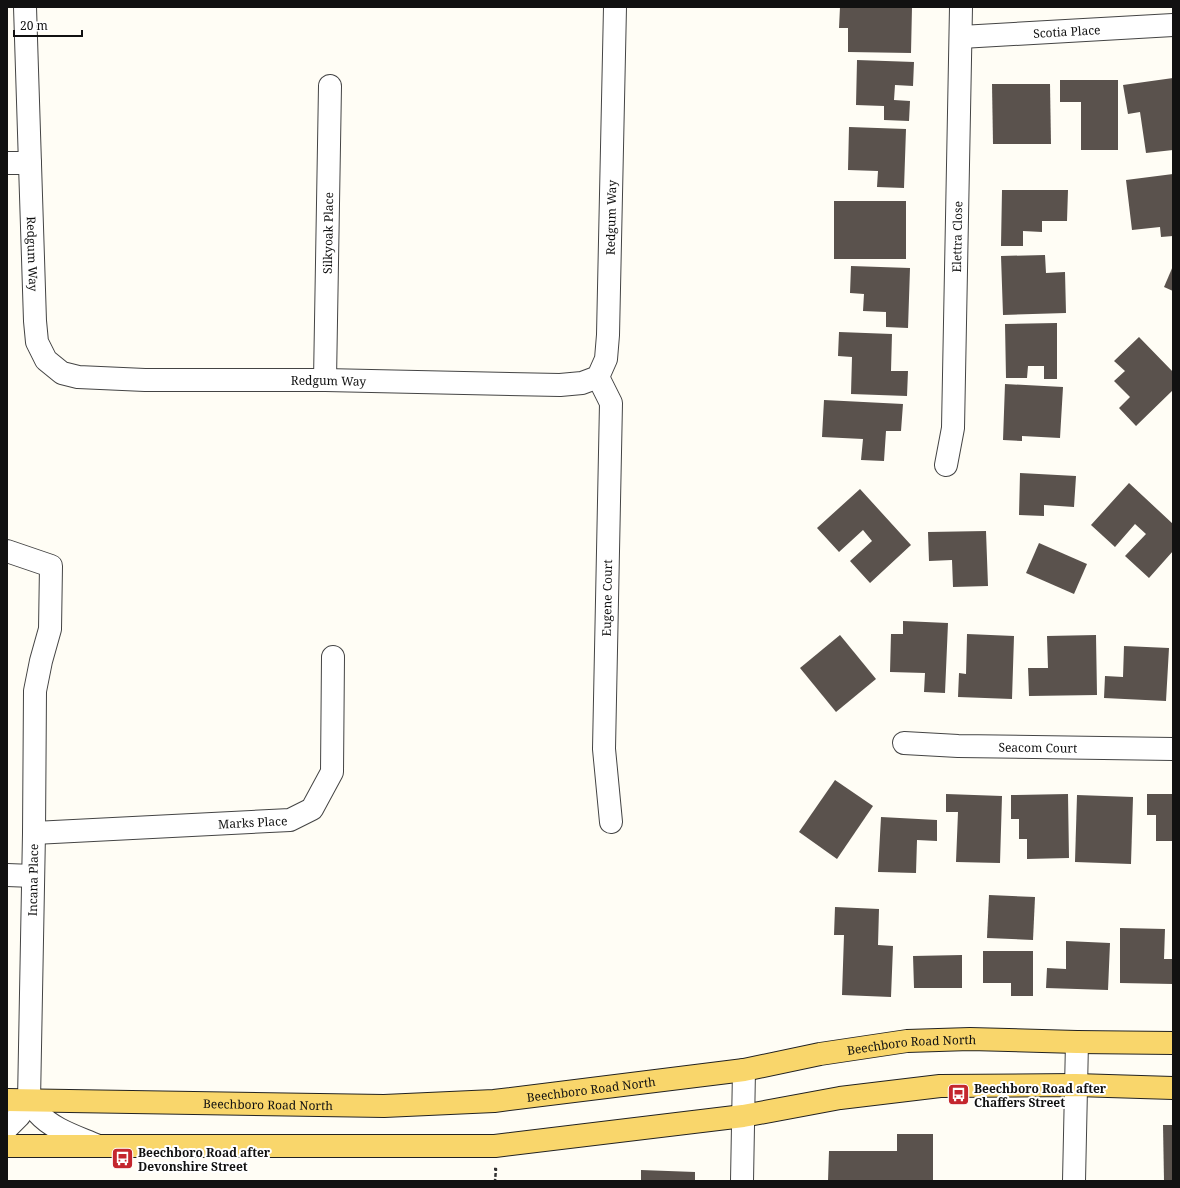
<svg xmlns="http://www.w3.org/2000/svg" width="1180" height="1188" font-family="'Noto Serif',serif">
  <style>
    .building { fill: #5a524d }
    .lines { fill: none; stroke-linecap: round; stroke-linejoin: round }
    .minor-casing { stroke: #444; stroke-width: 24 }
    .major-casing { stroke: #222; stroke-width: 24 }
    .path { stroke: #333; stroke-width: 2.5; stroke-dasharray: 4 2; stroke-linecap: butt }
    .minor { stroke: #fff; stroke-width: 22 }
    .major { stroke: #f9d66b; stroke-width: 22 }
    .labels { text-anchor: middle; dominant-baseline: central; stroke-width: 4; stroke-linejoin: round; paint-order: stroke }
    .street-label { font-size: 12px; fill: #111; stroke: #fff }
    .poi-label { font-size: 12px; font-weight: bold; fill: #111; stroke: #fff; text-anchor: start }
  </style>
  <rect width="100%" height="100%" fill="#fffdf5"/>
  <!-- building -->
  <g class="building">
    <polygon points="840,7 912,7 911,53 848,52 848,28 839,28"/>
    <polygon points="857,60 914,62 913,86 895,85 894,100 910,101 909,121 884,120 884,106 856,105"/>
    <polygon points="1173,78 1173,150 1146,153 1140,112 1128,114 1123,85"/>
    <polygon points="1060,80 1118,80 1118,150 1081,150 1081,102 1060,102"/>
    <polygon points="992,84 1050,84 1051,144 993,144"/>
    <polygon points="849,127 906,129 904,188 877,187 878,171 848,170"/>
    <polygon points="1173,174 1173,236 1161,237 1160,227 1132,230 1126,180"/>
    <polygon points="1002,190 1068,190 1067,221 1042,221 1042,232 1023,231 1023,246 1001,246"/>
    <rect x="834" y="201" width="72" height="58"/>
    <polygon points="1045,255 1046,273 1065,272 1066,313 1003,315 1001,256"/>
    <polygon points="851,266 910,268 908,328 886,327 886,312 863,311 864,294 850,293"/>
    <polygon points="1173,266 1173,291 1164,287"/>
    <polygon points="1057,323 1057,379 1044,379 1044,366 1028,366 1027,378 1006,378 1005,324"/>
    <polygon points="839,332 892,334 891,371 908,371 907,396 851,394 852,357 838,356"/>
    <polygon points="1139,337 1173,372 1173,390 1136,426 1119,408 1130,397 1114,381 1125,371 1114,361"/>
    <polygon points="1005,384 1063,387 1060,438 1022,436 1022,441 1003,440"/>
    <polygon points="824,400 903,404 901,431 886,431 884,461 861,460 863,439 822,437"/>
    <polygon points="1020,473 1076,476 1074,507 1044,505 1044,516 1019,515"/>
    <polygon points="1129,483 1173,524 1173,551 1149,578 1125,556 1146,534 1135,524 1115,547 1091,525"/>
    <polygon points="860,489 911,545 870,583 850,561 872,541 863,530 839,552 817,528"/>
    <polygon points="986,531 988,586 953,587 952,560 929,561 928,532"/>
    <polygon points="1039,543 1087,564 1074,594 1026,573"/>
    <polygon points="903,621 948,623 945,693 924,692 925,673 890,672 891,634 903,634"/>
    <polygon points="967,634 1014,636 1012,699 958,697 959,673 966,674"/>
    <polygon points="840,635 876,679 836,712 800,668"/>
    <polygon points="1096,635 1097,695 1029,696 1028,668 1048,668 1047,636"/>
    <polygon points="1124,646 1169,648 1166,701 1104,698 1105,676 1123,677"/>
    <polygon points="835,780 873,806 837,859 799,832"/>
    <polygon points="946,794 1002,796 1000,863 956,862 958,812 946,812"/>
    <polygon points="1068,794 1069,858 1027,859 1027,839 1019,839 1019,819 1011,819 1011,795"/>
    <polygon points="1147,794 1173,794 1173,841 1156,841 1156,815 1147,815"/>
    <polygon points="1077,795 1133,797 1131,864 1075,862"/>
    <polygon points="881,817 937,820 937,841 917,840 916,873 878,872"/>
    <polygon points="989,895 1035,897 1033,940 987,938"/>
    <polygon points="835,907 879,909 878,945 893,946 891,997 842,995 844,935 834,935"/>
    <polygon points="1120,928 1165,929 1164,959 1173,959 1173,984 1120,983"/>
    <polygon points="1066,941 1110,943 1108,990 1046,988 1047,968 1066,969"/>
    <polygon points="983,951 1033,951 1033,996 1011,996 1011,983 983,983"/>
    <polygon points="962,955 962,988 914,988 913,956"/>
    <polygon points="1163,1125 1173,1125 1173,1181 1164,1181"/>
    <polygon points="897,1134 933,1134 933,1181 828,1181 829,1151 897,1151"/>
    <polygon points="641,1170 695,1172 695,1181 641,1181"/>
  </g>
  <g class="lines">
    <defs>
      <g id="minor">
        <path id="s1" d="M25 7 35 321 37 342 46 360 62 373 78 377 145 380H325L560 385 582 383 598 377 606 359 608 335 615 7"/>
        <path id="s2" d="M961 37 1173 25"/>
        <polyline points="7,163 30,163"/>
        <polyline points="598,377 611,403 604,749 611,822"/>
        <path id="s3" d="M325 380 330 86"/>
        <path id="s4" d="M946 465 953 428 961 7"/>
        <polyline points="7,551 51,566 50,629 41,661 35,691 34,833 29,1101"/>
        <path id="s5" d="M904 743 958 746 1173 749"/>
        <path id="s6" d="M34 833 290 820 312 809 332 772 333 657"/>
        <polyline points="7,875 33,876"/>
        <path d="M29 1101C32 1105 35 1109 38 1113 53 1130 78 1137 98 1146"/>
        <polyline points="7,1128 19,1116 29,1101"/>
        <polyline points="742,1181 744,1070"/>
        <polyline points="1074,1181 1077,1042"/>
      </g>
      <g id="major">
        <path id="s7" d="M7 1100 384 1106 494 1101 744 1070 820 1054 907 1041 970 1039 1077 1042 1173 1043"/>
        <polyline points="7,1146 495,1146 743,1116 840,1098 940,1086 1076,1085 1173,1088"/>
      </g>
    </defs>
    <!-- minor casing -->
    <use href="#minor" class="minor-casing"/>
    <!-- major casing -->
    <use href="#major" class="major-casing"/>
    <!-- path -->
    <polyline class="path" points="494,1169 496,1169 495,1181"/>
    <!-- minor -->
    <use href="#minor" class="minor"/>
    <!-- major -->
    <use href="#major" class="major"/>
  </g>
  <!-- icons -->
  <defs>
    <symbol id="bus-square" viewBox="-11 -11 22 22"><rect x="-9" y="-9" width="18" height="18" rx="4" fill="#c4262e" stroke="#fff"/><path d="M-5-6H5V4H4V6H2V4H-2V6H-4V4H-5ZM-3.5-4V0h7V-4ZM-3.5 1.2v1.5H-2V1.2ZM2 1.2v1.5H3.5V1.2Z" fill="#fff"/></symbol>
  </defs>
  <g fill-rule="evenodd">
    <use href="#bus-square" x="946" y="1082" width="25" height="25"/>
    <use href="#bus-square" x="110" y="1146" width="25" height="25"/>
  </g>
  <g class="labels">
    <!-- street labels -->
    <g class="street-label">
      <text stroke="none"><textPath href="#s2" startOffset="106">Scotia Place</textPath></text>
      <text stroke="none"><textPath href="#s1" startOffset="1075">Redgum Way</textPath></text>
      <text stroke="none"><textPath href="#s3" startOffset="147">Silkyoak Place</textPath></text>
      <text stroke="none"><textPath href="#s4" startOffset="229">Elettra Close</textPath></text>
      <text stroke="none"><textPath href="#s1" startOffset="247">Redgum Way</textPath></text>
      <text stroke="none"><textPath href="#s1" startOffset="643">Redgum Way</textPath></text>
      <text transform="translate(607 598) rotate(-89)">Eugene Court</text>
      <text stroke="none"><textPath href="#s5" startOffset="134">Seacom Court</textPath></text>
      <text stroke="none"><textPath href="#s6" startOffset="219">Marks Place</textPath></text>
      <text transform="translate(33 880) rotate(-89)">Incana Place</text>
      <text stroke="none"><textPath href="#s7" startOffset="909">Beechboro Road North</textPath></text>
      <text stroke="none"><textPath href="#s7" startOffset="585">Beechboro Road North</textPath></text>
      <text stroke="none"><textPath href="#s7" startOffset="261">Beechboro Road North</textPath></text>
    </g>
    <!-- poi labels -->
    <g class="poi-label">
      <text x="974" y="1088">Beechboro Road after<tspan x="974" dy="14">Chaffers Street</tspan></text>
      <text x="138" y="1152">Beechboro Road after<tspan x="138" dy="14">Devonshire Street</tspan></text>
    </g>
  </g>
  <!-- border -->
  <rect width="1180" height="1188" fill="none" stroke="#111111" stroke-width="16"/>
  <!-- scale -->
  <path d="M14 30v6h68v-6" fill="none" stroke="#111111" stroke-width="2"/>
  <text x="20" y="30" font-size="12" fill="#111111" stroke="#ffffff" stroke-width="3" paint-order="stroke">20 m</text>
</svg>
